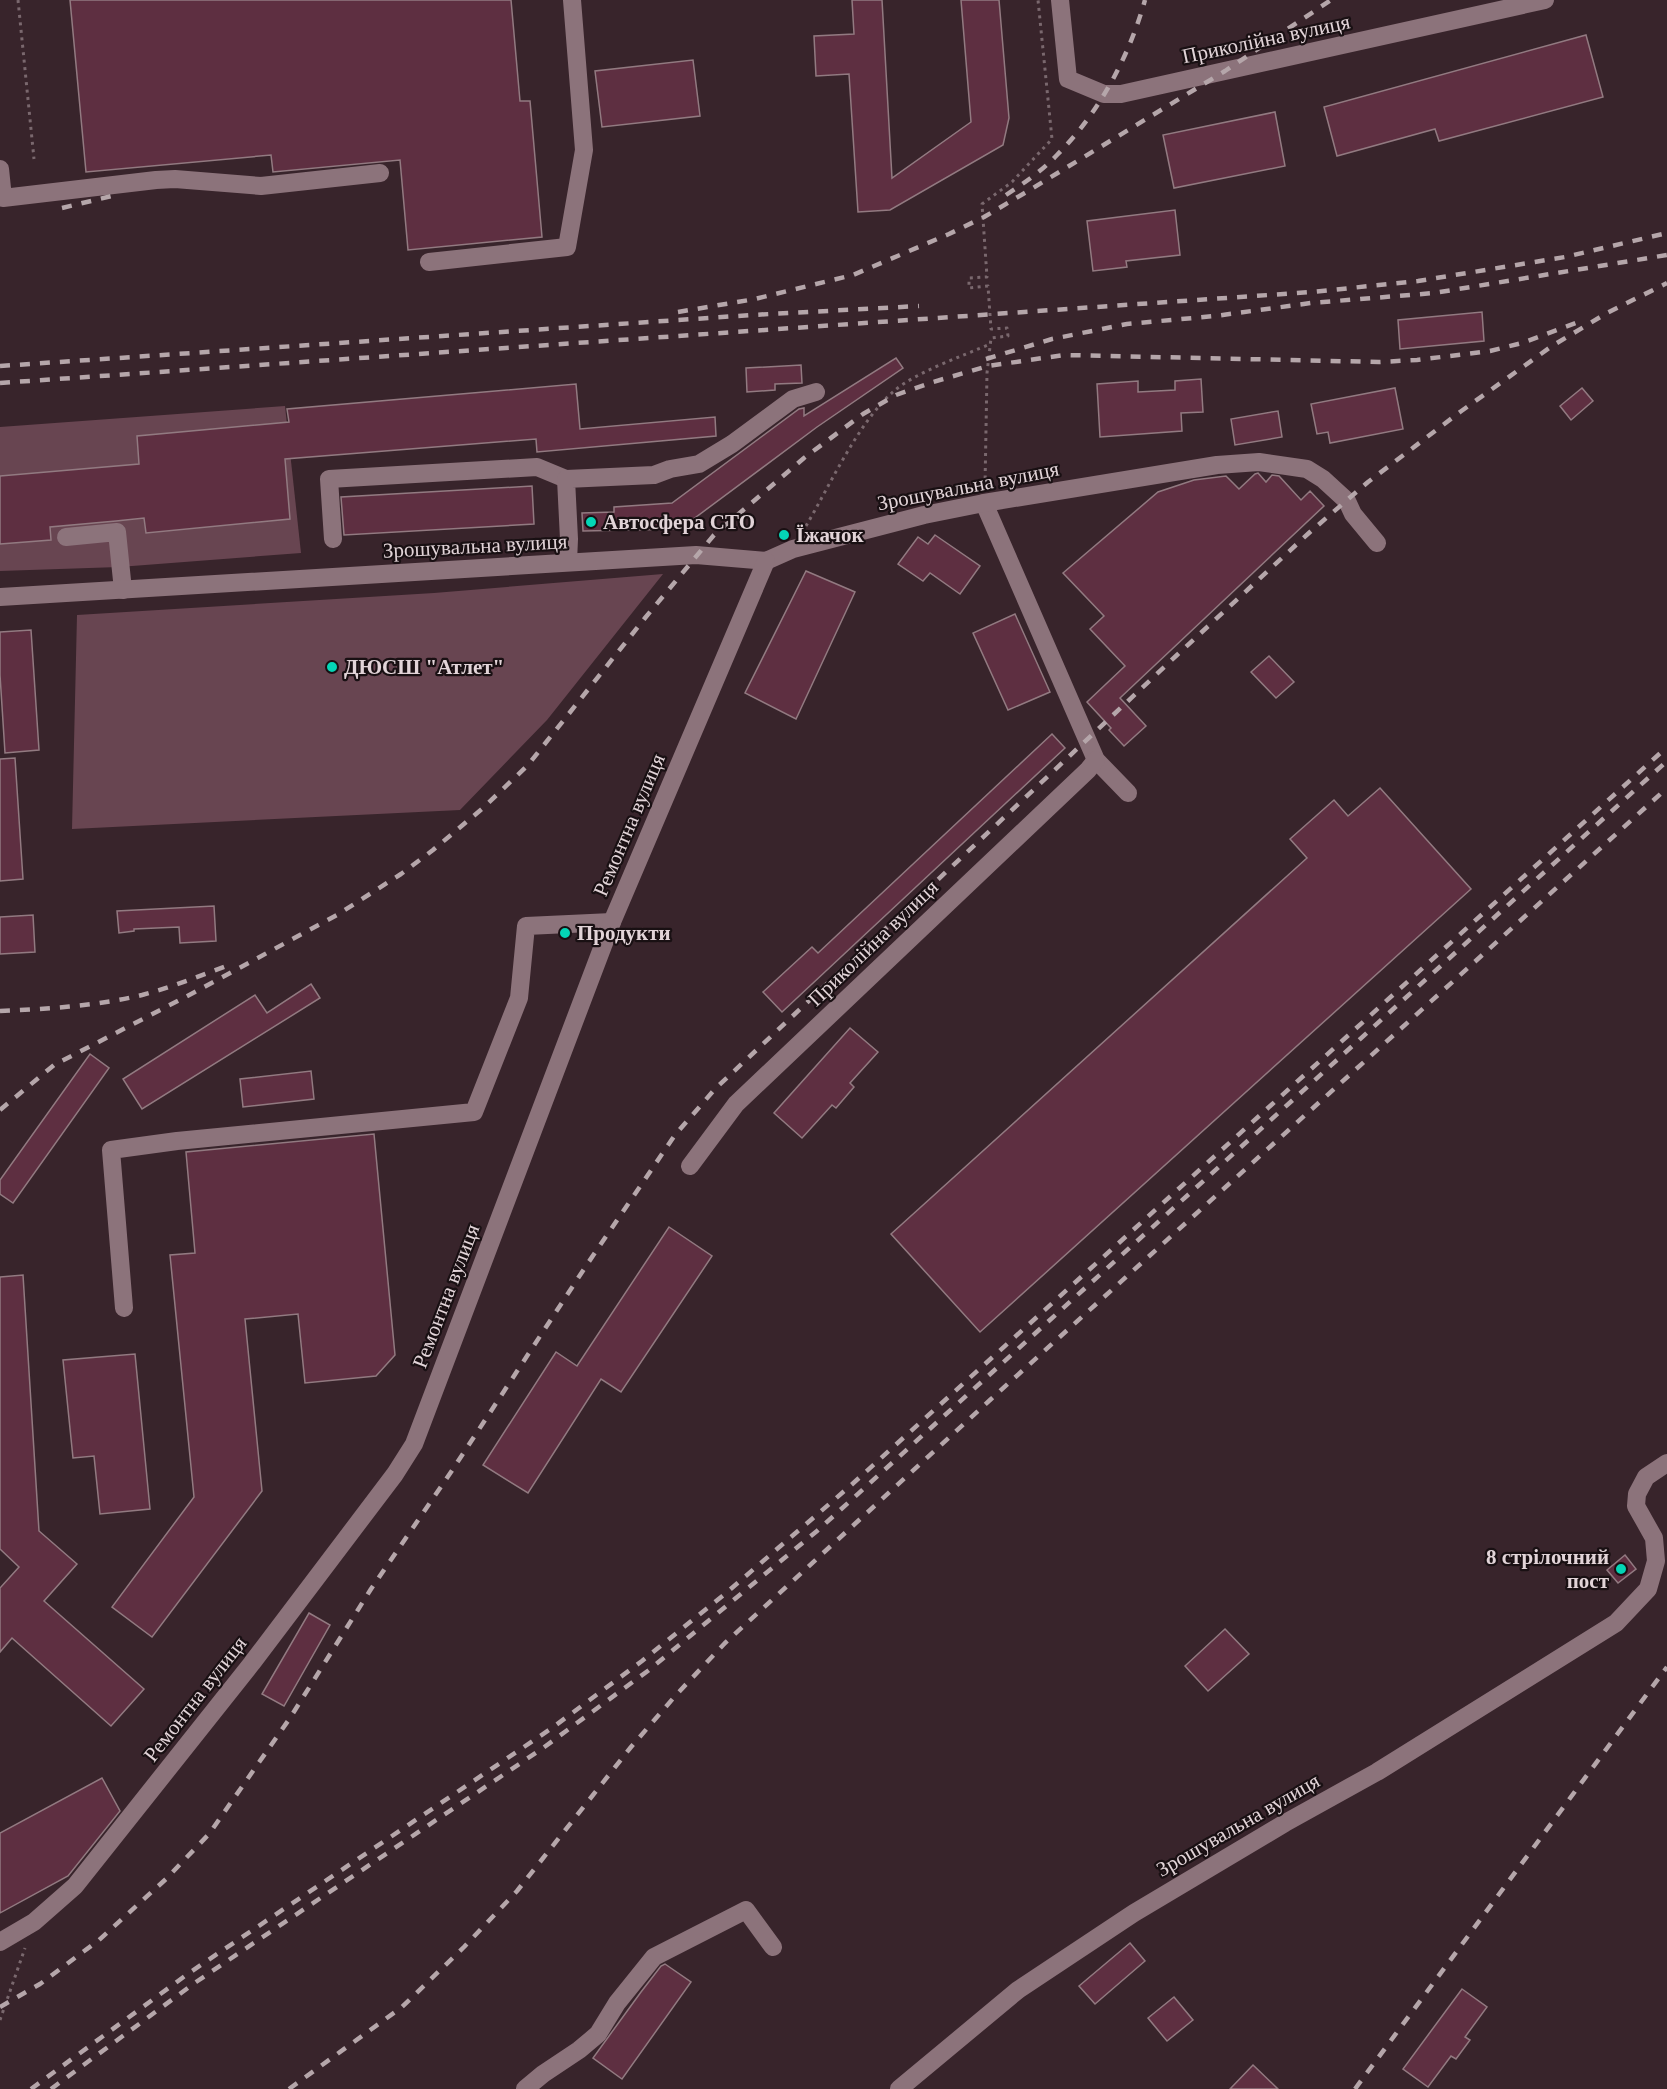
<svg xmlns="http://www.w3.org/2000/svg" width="1667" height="2089" font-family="'Times New Roman',serif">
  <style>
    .green { fill: #684551 }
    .building { fill: #5e2f41; stroke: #927a81; stroke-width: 1.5 }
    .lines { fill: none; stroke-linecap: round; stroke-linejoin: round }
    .path { stroke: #7a686e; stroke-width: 3; stroke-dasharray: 3 4.5; stroke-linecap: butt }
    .minor { stroke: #8c737b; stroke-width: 18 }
    .rail { stroke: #b5a6aa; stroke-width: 4.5; stroke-dasharray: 10 10; stroke-linecap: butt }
    .poi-dot { fill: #04d5b6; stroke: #191013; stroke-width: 2 }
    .labels { text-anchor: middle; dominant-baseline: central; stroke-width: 4.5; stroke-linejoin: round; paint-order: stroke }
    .street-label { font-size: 21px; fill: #e2d4d8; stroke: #191013 }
    .poi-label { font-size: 21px; font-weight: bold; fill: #e2d4d8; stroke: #191013; text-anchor: start }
  </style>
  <rect width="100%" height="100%" fill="#38242b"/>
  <!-- green -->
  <g class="green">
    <polygon points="285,406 301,553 119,567 0,571 0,427"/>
    <polygon points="663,574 547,720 460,810 72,829 77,615 434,593"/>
  </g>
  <!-- building -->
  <g class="building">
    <polygon points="70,0 511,0 520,101 530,101 542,237 408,250 400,160 273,172 271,155 86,172"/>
    <polygon points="852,0 882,0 892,178 971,122 961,0 999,0 1009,118 1003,145 890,210 858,212 849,74 816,76 814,36 854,34"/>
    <polygon points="1586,35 1603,97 1439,141 1435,129 1337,156 1324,107"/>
    <polygon points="693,60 700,116 602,127 595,71"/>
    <polygon points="1275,112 1285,166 1174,188 1163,135"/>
    <polygon points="1175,210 1180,255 1126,261 1127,267 1093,271 1087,221"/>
    <polygon points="1482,312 1484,341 1400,349 1398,320"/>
    <polygon points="896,358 903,368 817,427 680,529 583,531 582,513 614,512 614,507 672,503 799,409 804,408 804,416"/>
    <polygon points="801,365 802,383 775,384 775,390 747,392 746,368"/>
    <polygon points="1201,379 1203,412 1181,413 1182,431 1100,437 1097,384 1138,381 1138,392 1175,390 1175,381"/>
    <polygon points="576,384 580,429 715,417 716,436 537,452 536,439 285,459 290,519 146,533 144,518 116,521 50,527 51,540 0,544 0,476 139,464 137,436 289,422 287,409"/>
    <polygon points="1395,388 1403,429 1330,443 1328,432 1317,434 1311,404"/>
    <polygon points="1582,388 1593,401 1571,420 1560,406"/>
    <polygon points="1278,411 1282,437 1235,445 1231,419"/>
    <polygon points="1258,473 1266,482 1272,475 1279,476 1301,500 1310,491 1324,506 1120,698 1146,726 1124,746 1109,730 1111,728 1087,702 1125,666 1090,629 1104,616 1063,573 1158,492 1194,480 1226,476 1239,489 1255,474"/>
    <polygon points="532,486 534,524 344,535 341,497"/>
    <polygon points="935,535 980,566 960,594 930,573 923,581 898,564 918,537 928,544"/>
    <polygon points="806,571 855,592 796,719 745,693"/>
    <polygon points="1015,614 1050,692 1008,710 973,633"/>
    <polygon points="31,630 39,750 5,753 0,675 0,632"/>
    <polygon points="1269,656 1294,682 1276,698 1251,672"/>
    <polygon points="1052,734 1065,748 782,1012 763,992 812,947 818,953"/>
    <polygon points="15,758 23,879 0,881 0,759"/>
    <polygon points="1380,788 1471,889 980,1332 891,1234 1307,858 1290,839 1334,800 1348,816"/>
    <polygon points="214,906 216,941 180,943 179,927 134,929 134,931 119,933 117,911"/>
    <polygon points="33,915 35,952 0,954 0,917"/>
    <polygon points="311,984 320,998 142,1109 123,1079 255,995 267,1013"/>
    <polygon points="850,1028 878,1052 850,1083 854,1087 836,1108 832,1105 802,1138 774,1113"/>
    <polygon points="90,1054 109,1068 13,1203 0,1194 0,1180"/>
    <polygon points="311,1071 314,1099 243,1107 240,1079"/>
    <polygon points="374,1134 395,1355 376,1376 305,1383 298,1314 245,1319 262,1491 152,1637 112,1607 194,1497 170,1255 195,1253 186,1152"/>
    <polygon points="669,1227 712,1256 621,1392 601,1379 528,1493 483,1465 556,1352 577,1366"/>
    <polygon points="23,1275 39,1531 77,1564 44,1601 144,1689 111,1726 12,1638 0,1652 0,1588 19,1567 0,1549 0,1277"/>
    <polygon points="135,1354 150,1509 100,1514 94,1456 73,1458 63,1360"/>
    <polygon points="1625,1555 1636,1569 1618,1583 1607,1570"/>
    <polygon points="309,1613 330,1625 284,1706 262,1694"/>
    <polygon points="1225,1629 1249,1654 1208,1691 1185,1666"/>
    <polygon points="102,1778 120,1811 68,1876 0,1913 0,1833"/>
    <polygon points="1130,1943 1145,1961 1095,2004 1079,1986"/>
    <polygon points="665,1964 691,1982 622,2079 593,2058 641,1992 661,1966"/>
    <polygon points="1462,1989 1487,2007 1465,2037 1470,2040 1456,2059 1451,2056 1428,2087 1403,2069"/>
    <polygon points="1174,1997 1193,2020 1167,2041 1148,2018"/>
    <polygon points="1253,2065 1278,2089 1230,2089"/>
  </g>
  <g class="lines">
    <!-- path -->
    <g class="path">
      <polyline points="18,0 34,159"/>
      <polyline points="985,486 987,373 991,338 1008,336 1007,328 991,329 988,286 969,288 969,278 987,277 982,204 1012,182 1052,139 1038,0"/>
      <path d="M806 526C830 485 859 421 894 391 916 372 963 356 990 344"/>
      <polyline points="0,2020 25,1948"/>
    </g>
    <!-- minor -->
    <g class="minor">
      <polyline points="1060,0 1068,79 1104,94 1121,94 1545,0"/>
      <polyline points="0,169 3,198 156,180 175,179 261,186 380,173"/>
      <polyline points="429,262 567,247 584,150 572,0"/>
      <polyline points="984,503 1096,760 1128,793"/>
      <polyline points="66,537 117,532 123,590"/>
      <polyline points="333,539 329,479 537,467 566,479"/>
      <polyline points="568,562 569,539 566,479 654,475 670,469 699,464 732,444 793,399 816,392"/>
      <polyline points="0,597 696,555 766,561 793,549 924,515 984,503 1217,465 1259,462 1307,469 1323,479 1347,501 1353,514 1377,543"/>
      <polyline points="690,1166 736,1104 1088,770 1096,760"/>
      <polyline points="124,1308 111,1150 177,1141 474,1112 519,998 526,926 612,922"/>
      <polyline points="0,1942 34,1922 75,1886 252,1663 395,1474 414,1444 612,922 766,561"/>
      <polyline points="525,2089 543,2074 579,2050 598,2034 617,2003 654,1957 746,1910 773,1947"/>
      <polyline points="899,2089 1018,1990 1134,1913 1285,1823 1377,1772 1616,1623 1648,1589 1656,1561 1654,1538 1636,1506 1637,1494 1646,1477 1667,1463"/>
    </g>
    <!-- rail -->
    <g class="rail">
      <path d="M1006 195C1024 183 1042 171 1057 155 1099 113 1129 57 1145 0"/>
      <polyline points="62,208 120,194"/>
      <polyline points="678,312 755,299 853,275 949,234 984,217 1033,188 1225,71 1331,0"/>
      <polyline points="986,359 1052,339 1127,324 1215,316 1311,303 1434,293 1667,255"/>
      <polyline points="0,366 752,315 919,306"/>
      <polyline points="0,383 1312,292 1418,281 1565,257 1667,233"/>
      <path d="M0 1011C47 1009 96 1006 142 995 172 987 200 976 229 965"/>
      <polyline points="0,1110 54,1065 193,993 337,915 401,874 433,850 483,808 528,765 645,618 714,535 804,458 863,414 896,395 933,382 988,366 1064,355 1379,362 1417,360 1490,351 1522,343 1581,321"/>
      <polyline points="0,2007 40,1984 99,1940 166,1879 209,1834 290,1718 371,1589 451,1472 588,1263 675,1135 715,1089 1177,655 1310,532 1368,482 1460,412 1552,346 1607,313 1667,283"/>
      <polyline points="31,2089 189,1973 552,1728 642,1661 726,1593 849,1487 1667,747"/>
      <polyline points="51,2089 196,1982 543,1748 649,1670 817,1531 1667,761"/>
      <polyline points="289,2089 402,2007 464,1947 517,1891 631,1747 676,1695 725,1643 990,1400 1667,788"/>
      <polyline points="1355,2089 1667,1667"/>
    </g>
  </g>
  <!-- markers -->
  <g class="poi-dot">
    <circle cx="591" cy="522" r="6"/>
    <circle cx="784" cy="535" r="6"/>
    <circle cx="332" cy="667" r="6"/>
    <circle cx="565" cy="933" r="6"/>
    <circle cx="1621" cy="1569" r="6"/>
  </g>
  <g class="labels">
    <!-- street labels -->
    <g class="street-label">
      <text transform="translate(1266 39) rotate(-12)">Приколійна вулиця</text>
      <text transform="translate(968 486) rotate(-11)">Зрошувальна вулиця</text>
      <text transform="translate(475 546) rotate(-3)">Зрошувальна вулиця</text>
      <text transform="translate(629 825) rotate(-67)">Ремонтна вулиця</text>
      <text transform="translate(873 943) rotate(-44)">Приколійна вулиця</text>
      <text transform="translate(446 1296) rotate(-69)">Ремонтна вулиця</text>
      <text transform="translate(195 1699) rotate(-52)">Ремонтна вулиця</text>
      <text transform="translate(1238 1825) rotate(-30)">Зрошувальна вулиця</text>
    </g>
    <!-- poi labels -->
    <g class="poi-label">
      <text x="603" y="522">Автосфера СТО</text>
      <text x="796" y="535">Їжачок</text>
      <text x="344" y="667">ДЮСШ "Атлет"</text>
      <text x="577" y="933">Продукти</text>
      <text x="1609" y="1557" text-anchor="end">8 стрілочний<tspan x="1609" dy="24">пост</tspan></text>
    </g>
  </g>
</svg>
